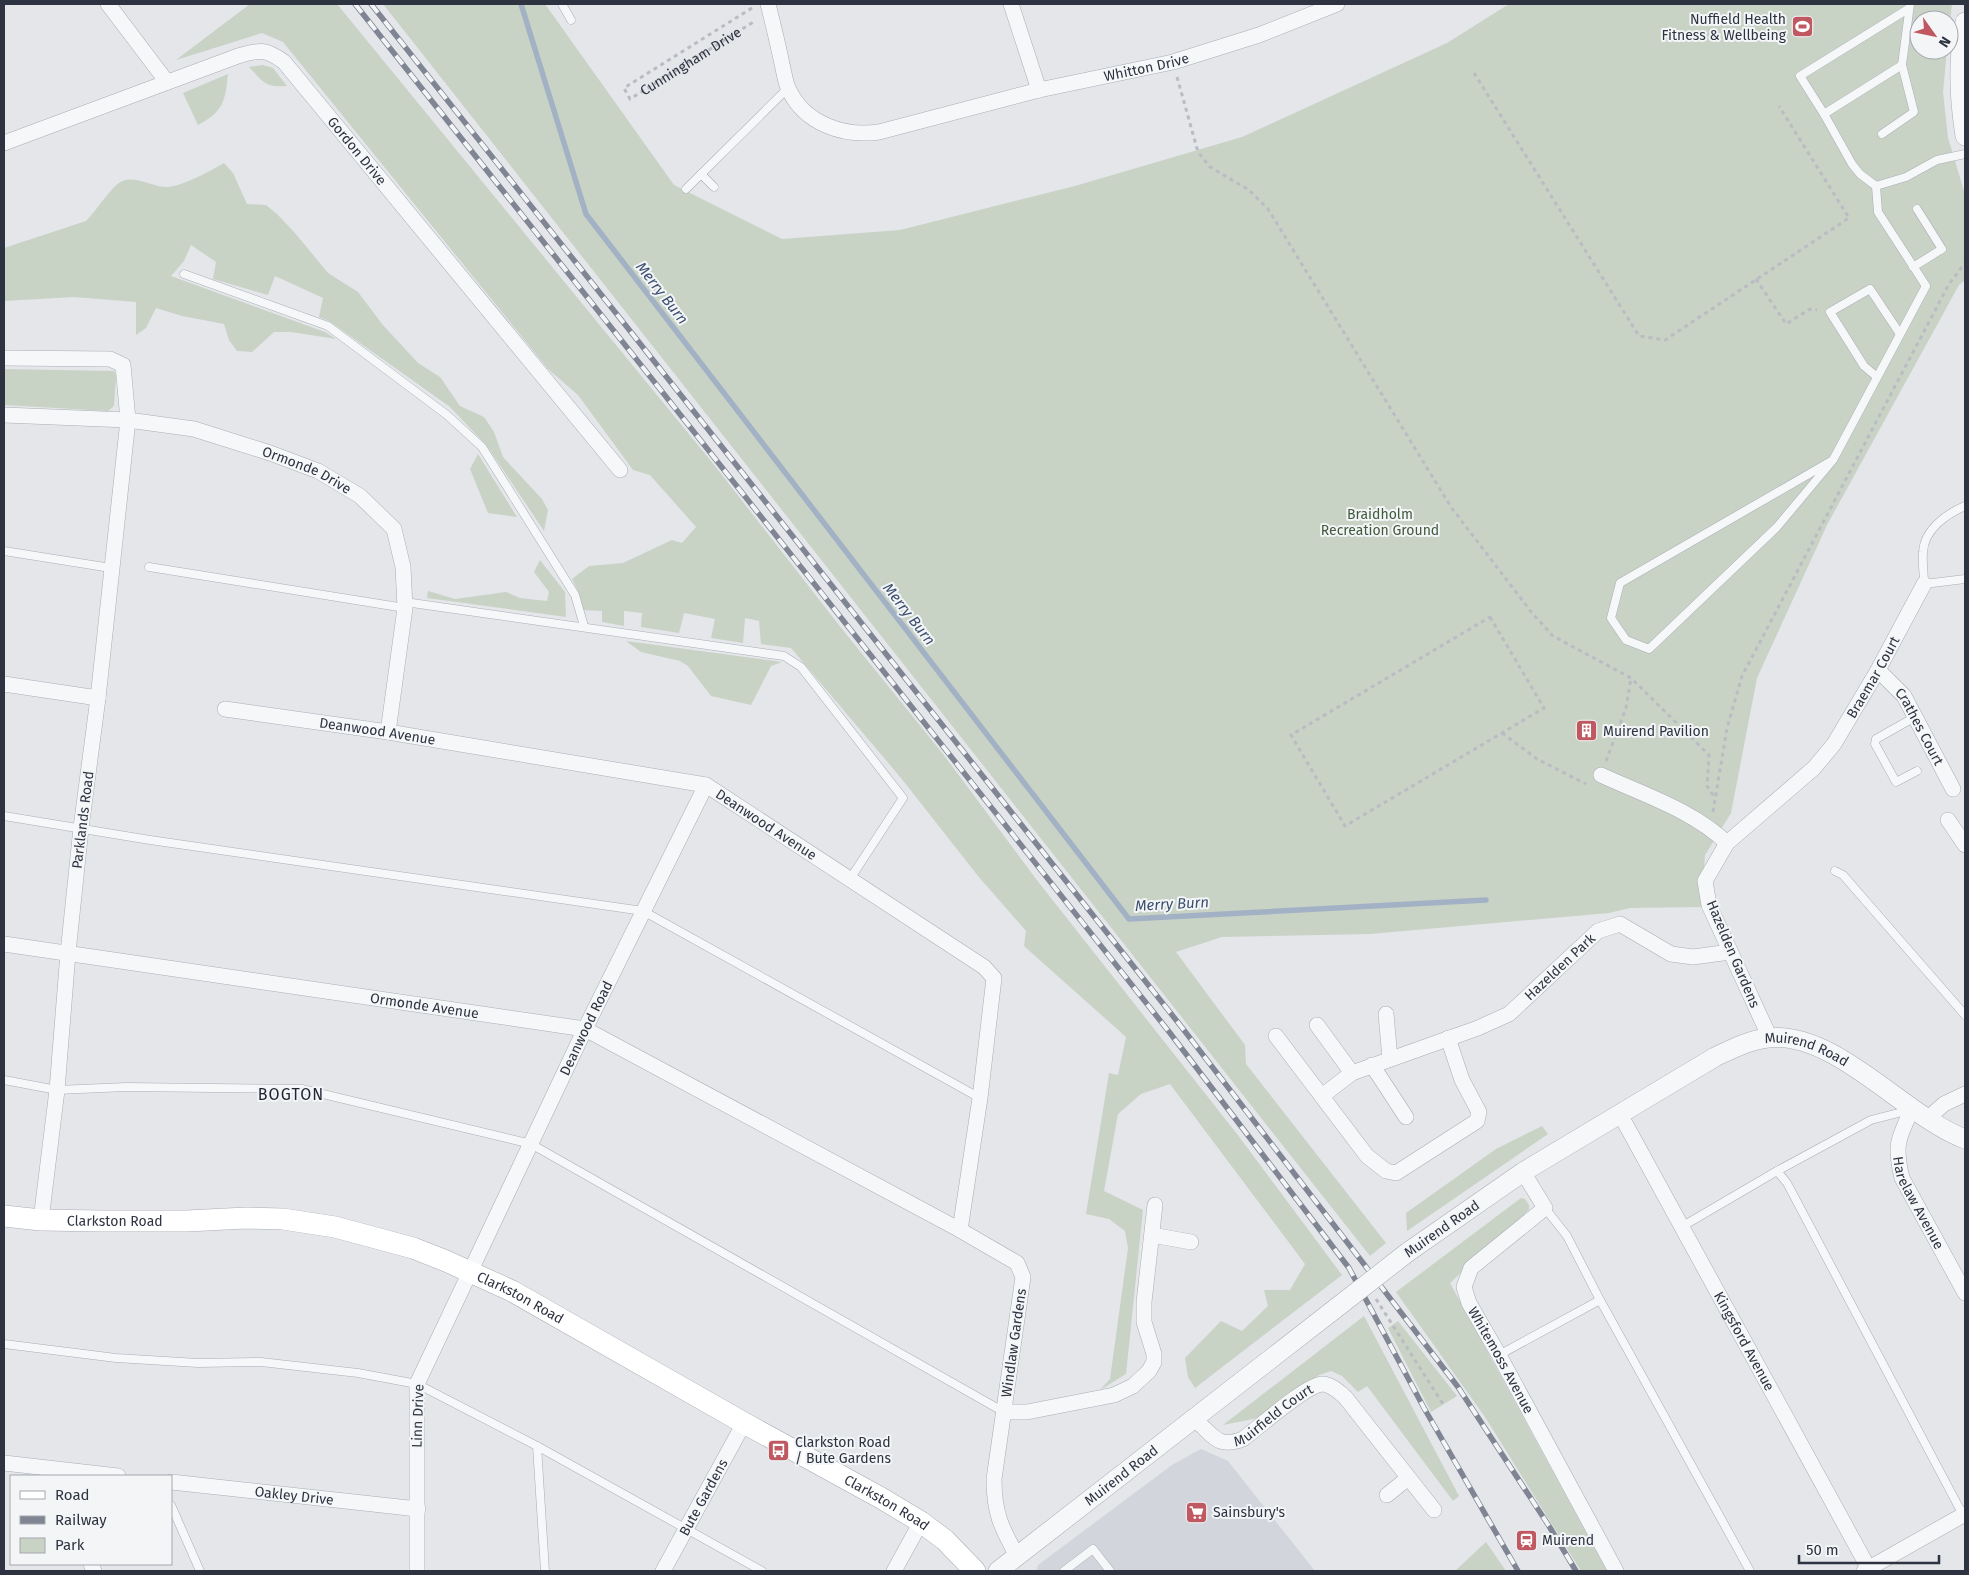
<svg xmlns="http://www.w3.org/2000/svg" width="1969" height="1575" font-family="'Fira Sans',sans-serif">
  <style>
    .built { fill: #d2d5dc }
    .green { fill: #c8d3c6 }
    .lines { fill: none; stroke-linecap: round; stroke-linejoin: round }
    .stream { stroke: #a3b1c5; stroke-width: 5.5 }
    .service-casing { stroke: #a9adb4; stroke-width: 9 }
    .minor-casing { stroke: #a9adb4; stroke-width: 16 }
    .tertiary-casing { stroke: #a9adb4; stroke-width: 20 }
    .secondary-casing { stroke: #a9adb4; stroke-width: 22 }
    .path { stroke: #babcc2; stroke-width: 3; stroke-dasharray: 4 4; stroke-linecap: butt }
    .service { stroke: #f6f7f9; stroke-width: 8 }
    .minor { stroke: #f6f7f9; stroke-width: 15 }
    .tertiary { stroke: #f6f7f9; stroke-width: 19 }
    .secondary { stroke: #fff; stroke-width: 21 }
    .rail-casing { stroke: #7f8592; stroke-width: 5.5 }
    .rail { stroke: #f3f5f7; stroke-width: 4; stroke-dasharray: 11; stroke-linecap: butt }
    .tertiary-bridge-casing { stroke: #a9adb4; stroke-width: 20; stroke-linecap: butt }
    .tertiary-bridge { stroke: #f6f7f9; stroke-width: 19 }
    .labels { text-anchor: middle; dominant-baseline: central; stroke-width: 4; stroke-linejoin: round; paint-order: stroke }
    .poi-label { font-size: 14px; fill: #2d3340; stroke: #f3f5f7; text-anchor: start }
    .street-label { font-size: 14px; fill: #2d3340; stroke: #f3f5f7 }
    .park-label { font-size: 14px; fill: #405a3c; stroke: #f3f5f7 }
    .water-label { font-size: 15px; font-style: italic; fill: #3c4f70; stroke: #f3f5f7 }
    .quarter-label { font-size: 16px; letter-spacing: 1px; fill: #1f2431; stroke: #f3f5f7 }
  </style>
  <rect width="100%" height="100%" fill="#e4e6ea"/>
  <!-- built -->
  <polygon class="built" points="1201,1449 1228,1461 1315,1571 1036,1571 1038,1565 1172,1465"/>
  <!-- green -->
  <g class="green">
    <polygon points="250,4 337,4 715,466 842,629 943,754 1036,879 1237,1134 1342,1275 1195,1388 1188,1377 1185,1358 1221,1321 1242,1331 1268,1306 1264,1290 1290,1290 1305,1264 1170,1084 1141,1094 1118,1114 1104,1191 1143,1210 1126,1374 1100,1390 1110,1379 1128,1248 1125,1231 1109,1219 1086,1214 1109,1073 1118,1075 1126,1037 1024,946 1026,931 978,876 901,778 791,648 761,644 759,621 745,618 743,643 711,638 715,619 684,613 679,633 641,627 642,613 624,611 624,626 602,622 602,611 582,610 578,591 572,579 589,566 623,563 672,540 682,543 696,527 650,475 633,470 578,395 548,369 283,42 262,33 176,60"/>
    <polygon points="383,4 545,4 674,185 782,239 900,230 1075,186 1242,137 1447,43 1509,4 1952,4 1949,32 1949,20 1919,20 1919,50 1947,50 1943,92 1948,138 1965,194 1965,280 1959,285 1827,525 1757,678 1731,813 1705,855 1701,907 1630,908 1609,913 1370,934 1222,937 1176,952 1245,1045 1246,1064 1386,1243 1370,1256"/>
    <path d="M263 65 273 68 287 86C266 88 263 82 249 67Z"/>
    <path d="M228 74C225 101 224 111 198 125L183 93Z"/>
    <path d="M224 163 233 173 247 204 266 205 277 214 295 233 328 273 358 292 382 324 418 363 440 377 460 406 484 417 494 432 503 457 542 499 548 510 544 531 487 446 450 407 329 321 319 317 323 298 275 276 268 295 213 279 216 262 191 245 184 261 171 276 325 332 336 339 291 332H274L252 352 237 351 229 340 224 324 182 316 156 308 146 328 136 335V302L74 297 4 301V248L86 221C96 211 110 189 119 183 132 173 152 187 167 187 181 187 212 170 224 163Z"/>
    <polygon points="4,369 114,371 116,376 114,406 108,411 4,405"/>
    <polygon points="478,454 517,517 488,513 470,469"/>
    <polygon points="540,560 565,592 566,617 427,598 428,591 455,599 506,592 520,598 547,601 549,592 534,572"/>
    <polygon points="626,641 782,662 771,666 751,705 711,696 688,666 680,661 641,652"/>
    <polygon points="1542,1126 1548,1134 1407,1231 1406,1213 1496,1149"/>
    <polygon points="1521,1198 1525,1199 1529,1205 1529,1210 1450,1283 1607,1571 1581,1571 1485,1417 1396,1292"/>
    <polygon points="1364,1316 1459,1496 1453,1501 1367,1386 1358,1392 1342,1376 1331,1371 1319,1375 1263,1417 1223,1425"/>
    <polygon points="1398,1321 1457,1396 1431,1412 1388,1328"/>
    <polygon points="1486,1542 1506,1571 1455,1571"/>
  </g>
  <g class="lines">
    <!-- stream -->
    <polyline class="stream" points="521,4 586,214 1129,919 1486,900"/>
    <defs>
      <g id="service">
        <polyline points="562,4 571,20"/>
        <polyline points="1824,114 1800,76 1908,9"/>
        <polyline points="1882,134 1914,112 1902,65"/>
        <polyline points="701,174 714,187"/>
        <polyline points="1876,186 1860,174 1852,164 1824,114 1902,65 1910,4"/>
        <polyline points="686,189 788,88"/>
        <polyline points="1913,267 1942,249 1917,209"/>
        <polyline points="184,274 328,326 447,415 482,447 575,595 584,626"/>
        <polyline points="1877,377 1864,366 1830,312 1870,289 1900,334"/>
        <polyline points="1833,460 1620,583 1611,618 1626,640 1649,649 1777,527 1833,460 1926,286 1878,212 1876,186 1906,177 1937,160 1965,154"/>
        <path d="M1965 506C1946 514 1924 530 1923 552 1922 563 1924 573 1924 584L1965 579"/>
        <polyline points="4,551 111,568"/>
        <polyline points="149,567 405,608"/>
        <polyline points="405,602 784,656 801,667 903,798 850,879"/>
        <polyline points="1915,717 1876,739 1875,744 1896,782 1917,771"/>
        <polyline points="4,816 150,840 643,911 980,1098"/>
        <polyline points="1835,871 1843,875 1965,1015"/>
        <polyline points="4,1080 57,1090 126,1087 302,1089 531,1144 1004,1412"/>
        <polyline points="1777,1171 1787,1183 1963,1515"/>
        <polyline points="1545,1208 1567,1236 1600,1300 1750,1571"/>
        <polyline points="1683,1226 1777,1171 1871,1120 1910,1110"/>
        <polyline points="4,1344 116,1358 198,1363 261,1362 358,1373 417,1384 537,1446 762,1571"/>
        <polyline points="1499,1355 1600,1300"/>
        <polyline points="537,1446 545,1571"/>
        <polyline points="171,1505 200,1571"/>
        <polyline points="1064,1571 1093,1549 1110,1571"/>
      </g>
      <g id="minor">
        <polyline points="108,4 167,82"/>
        <path id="s2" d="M768 4C773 24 778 44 782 64 784 72 785 82 789 90 805 124 844 137 879 132L1039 90 1173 62 1259 35 1337 4"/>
        <polyline points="1011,4 1039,90"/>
        <path id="s3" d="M4 143 238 56C259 50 265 48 284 62L620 470"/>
        <polyline points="4,358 110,359 123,365 128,420 98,698 81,828 68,953 57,1090 41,1220"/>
        <path id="s4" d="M4 415 128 420 194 429 270 453 318 471 360 496 394 529 403 567 405 608 388 732"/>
        <path id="s5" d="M1878 670 1904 696 1953 789"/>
        <polyline points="4,684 98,698"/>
        <path id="s6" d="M225 709 388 732 706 785 984 967 994 978 980 1098 960 1230"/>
        <path d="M1601 775C1644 795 1692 810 1727 843"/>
        <polyline points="1948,820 1965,845"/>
        <path id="s7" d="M4 944 585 1029 960 1230 1017 1263 1023 1277 994 1479C994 1513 1001 1527 1017 1556"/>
        <polyline points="1386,1014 1390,1059"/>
        <polyline points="1317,1025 1352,1073"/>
        <polyline points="1276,1036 1367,1156 1386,1171 1396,1173 1477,1121 1479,1112 1462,1080 1448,1038"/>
        <path id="s8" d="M1770 1038 1709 905 1705 881 1727 843 1814 768 1834 744 1878 670 1924 584"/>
        <polyline points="1372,1065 1406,1117"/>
        <path id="s9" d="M1322 1096 1352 1073 1478 1028 1509 1014 1598 931 1620 924 1671 954 1693 957 1730 952"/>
        <path id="s10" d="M1912 1109C1898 1139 1894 1145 1902 1178L1965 1293"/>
        <path id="s11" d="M1620 1114 1869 1569"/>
        <polyline points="1927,1119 1944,1104 1965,1094"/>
        <path id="s12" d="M1523 1172 1545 1208 1471 1268 1464 1287 1469 1303 1499 1355 1616 1571"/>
        <polyline points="1152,1235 1191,1242"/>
        <polyline points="1004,1412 1027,1412 1114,1395 1133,1386 1149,1371 1154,1362 1154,1354 1144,1322 1144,1302 1155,1205"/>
        <path id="s13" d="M1194 1419C1214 1435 1216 1449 1243 1439 1258 1428 1306 1385 1322 1384 1331 1384 1339 1392 1345 1397L1434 1510"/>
        <polyline points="4,1463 118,1476"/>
        <path id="s14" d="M171 1482 418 1509"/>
        <polyline points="1387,1495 1408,1478"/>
        <polyline points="91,1564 94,1571"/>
        <path id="s15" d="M417 1571V1384L585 1029 706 785"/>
        <path id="s16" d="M663 1571 744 1423"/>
        <polyline points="894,1571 921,1522"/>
        <polyline points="1864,1571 1965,1514"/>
      </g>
      <g id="tertiary">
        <path d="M1965 22C1957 60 1959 98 1965 136"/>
        <path id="s17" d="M1408 1252 1523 1172 1715 1057C1732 1049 1749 1040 1768 1038 1835 1030 1904 1116 1965 1139"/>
        <path id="s18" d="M998 1571 1331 1312"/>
      </g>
      <g id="secondary">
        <path id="s19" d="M4 1216 41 1220 101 1221H187L246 1218 283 1219 335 1227 413 1248 446 1261 512 1291 744 1423 881 1498 921 1522 945 1540 975 1571"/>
      </g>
    </defs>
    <!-- service casing -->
    <use href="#service" class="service-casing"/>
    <!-- minor casing -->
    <use href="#minor" class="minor-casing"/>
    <!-- tertiary casing -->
    <use href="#tertiary" class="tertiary-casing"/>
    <!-- secondary casing -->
    <use href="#secondary" class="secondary-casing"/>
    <!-- path -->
    <g class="path">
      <path id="s1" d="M752 8 624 88 630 99 755 21"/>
      <polyline points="1474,73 1639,336 1665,340 1849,218 1779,106"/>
      <polyline points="1177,77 1198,152 1210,167 1249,190 1268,209 1451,507 1532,613 1553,636 1631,678 1709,755 1707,786 1715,798"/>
      <polyline points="1756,279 1786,324 1810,309 1817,310"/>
      <polygon points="1490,617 1544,708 1345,826 1291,735"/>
      <polyline points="1502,733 1537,759 1586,784"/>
      <polyline points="1606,761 1626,708 1631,678"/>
      <polyline points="1713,812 1727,728 1742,676 1949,284 1965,263"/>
      <polyline points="1376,1299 1443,1404"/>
    </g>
    <!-- service -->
    <use href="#service" class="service"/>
    <!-- minor -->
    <use href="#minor" class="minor"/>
    <!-- tertiary -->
    <use href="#tertiary" class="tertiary"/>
    <!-- secondary -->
    <use href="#secondary" class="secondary"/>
    <defs>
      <g id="rail">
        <polyline points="355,4 1170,1033 1349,1268 1424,1408 1518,1571"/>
        <polyline points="371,4 1180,1025 1360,1259 1458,1387 1549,1526 1576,1571"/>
      </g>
    </defs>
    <!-- rail casing -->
    <use href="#rail" class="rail-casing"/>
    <!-- rail -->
    <use href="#rail" class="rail"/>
    <defs>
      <polyline id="tertiary-bridge" points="1331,1312 1408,1252"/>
    </defs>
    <!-- tertiary-bridge casing -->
    <use href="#tertiary-bridge" class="tertiary-bridge-casing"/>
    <!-- tertiary-bridge -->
    <use href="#tertiary-bridge" class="tertiary-bridge"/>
  </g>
  <!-- icons -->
  <defs>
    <symbol id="stadium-square" viewBox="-11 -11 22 22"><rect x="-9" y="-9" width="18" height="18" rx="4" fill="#bf5860" stroke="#f3f5f7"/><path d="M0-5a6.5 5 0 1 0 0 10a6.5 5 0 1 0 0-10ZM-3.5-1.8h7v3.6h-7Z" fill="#fff"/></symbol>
    <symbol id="building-square" viewBox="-11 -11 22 22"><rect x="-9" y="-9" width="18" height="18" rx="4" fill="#bf5860" stroke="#f3f5f7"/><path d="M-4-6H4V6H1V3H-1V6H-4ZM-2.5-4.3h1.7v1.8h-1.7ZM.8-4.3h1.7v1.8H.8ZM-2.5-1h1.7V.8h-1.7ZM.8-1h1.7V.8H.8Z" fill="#fff"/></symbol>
    <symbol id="bus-square" viewBox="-11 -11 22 22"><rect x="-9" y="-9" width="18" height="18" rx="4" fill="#bf5860" stroke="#f3f5f7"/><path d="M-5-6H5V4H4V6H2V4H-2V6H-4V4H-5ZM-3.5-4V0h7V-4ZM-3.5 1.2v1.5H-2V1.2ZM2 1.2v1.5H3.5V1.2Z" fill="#fff"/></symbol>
    <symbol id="supermarket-square" viewBox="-11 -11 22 22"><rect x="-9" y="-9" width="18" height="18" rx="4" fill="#bf5860" stroke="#f3f5f7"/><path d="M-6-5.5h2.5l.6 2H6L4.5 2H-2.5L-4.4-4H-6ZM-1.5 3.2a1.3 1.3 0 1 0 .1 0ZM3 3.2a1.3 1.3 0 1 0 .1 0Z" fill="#fff"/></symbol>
    <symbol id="station-square" viewBox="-11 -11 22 22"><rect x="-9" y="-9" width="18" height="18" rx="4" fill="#bf5860" stroke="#f3f5f7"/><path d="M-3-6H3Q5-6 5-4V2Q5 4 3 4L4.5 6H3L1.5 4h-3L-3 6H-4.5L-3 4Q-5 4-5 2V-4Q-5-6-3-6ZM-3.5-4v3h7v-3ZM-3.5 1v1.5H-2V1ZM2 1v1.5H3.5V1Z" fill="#fff"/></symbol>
  </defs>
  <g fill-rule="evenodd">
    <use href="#stadium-square" x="1790" y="14" width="25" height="25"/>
    <use href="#building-square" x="1574" y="718" width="25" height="25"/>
    <use href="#bus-square" x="766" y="1438" width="25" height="25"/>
    <use href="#supermarket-square" x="1184" y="1500" width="25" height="25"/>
    <use href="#station-square" x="1514" y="1528" width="25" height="25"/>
  </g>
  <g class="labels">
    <!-- poi labels -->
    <g class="poi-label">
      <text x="1786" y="19" text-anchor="end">Nuffield Health<tspan x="1786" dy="16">Fitness &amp; Wellbeing</tspan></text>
      <text x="1603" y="731">Muirend Pavilion</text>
      <text x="795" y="1442">Clarkston Road<tspan x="795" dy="16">/ Bute Gardens</tspan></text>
      <text x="1213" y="1512">Sainsbury's</text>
      <text x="1542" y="1540">Muirend</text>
    </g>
    <!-- street labels -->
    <g class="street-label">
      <text stroke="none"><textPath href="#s1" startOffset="235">Cunningham Drive</textPath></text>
      <text stroke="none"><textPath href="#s2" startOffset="470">Whitton Drive</textPath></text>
      <text stroke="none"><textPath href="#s3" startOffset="414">Gordon Drive</textPath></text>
      <text stroke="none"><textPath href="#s4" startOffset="311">Ormonde Drive</textPath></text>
      <text stroke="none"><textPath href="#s8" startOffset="438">Braemar Court</textPath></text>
      <text stroke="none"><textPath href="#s5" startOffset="71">Crathes Court</textPath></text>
      <text stroke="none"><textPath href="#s6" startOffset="154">Deanwood Avenue</textPath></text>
      <text transform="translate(83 820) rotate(-83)">Parklands Road</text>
      <text stroke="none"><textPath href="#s6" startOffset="559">Deanwood Avenue</textPath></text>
      <text transform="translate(1733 954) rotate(67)">Hazelden Gardens</text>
      <text stroke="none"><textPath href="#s9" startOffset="275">Hazelden Park</textPath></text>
      <text stroke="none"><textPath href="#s7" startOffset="425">Ormonde Avenue</textPath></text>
      <text stroke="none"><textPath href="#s15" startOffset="581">Deanwood Road</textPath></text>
      <text stroke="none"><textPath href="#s17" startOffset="461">Muirend Road</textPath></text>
      <text stroke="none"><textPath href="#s10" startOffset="101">Harelaw Avenue</textPath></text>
      <text stroke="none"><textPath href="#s19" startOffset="111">Clarkston Road</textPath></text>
      <text transform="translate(1442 1229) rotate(-35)">Muirend Road</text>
      <text stroke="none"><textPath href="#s19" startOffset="531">Clarkston Road</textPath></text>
      <text stroke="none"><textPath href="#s11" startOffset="259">Kingsford Avenue</textPath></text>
      <text transform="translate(1014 1343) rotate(-82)">Windlaw Gardens</text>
      <text stroke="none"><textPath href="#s12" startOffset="240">Whitemoss Avenue</textPath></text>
      <text stroke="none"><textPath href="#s13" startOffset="96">Muirfield Court</textPath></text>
      <text transform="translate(418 1416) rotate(-88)">Linn Drive</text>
      <text stroke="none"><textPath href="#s18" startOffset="156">Muirend Road</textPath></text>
      <text stroke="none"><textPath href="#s14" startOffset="124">Oakley Drive</textPath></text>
      <text stroke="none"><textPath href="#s16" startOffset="84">Bute Gardens</textPath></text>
      <text stroke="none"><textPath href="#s19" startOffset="951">Clarkston Road</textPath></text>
    </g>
    <!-- park labels -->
    <g class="park-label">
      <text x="1380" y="514">Braidholm<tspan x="1380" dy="16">Recreation Ground</tspan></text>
    </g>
    <!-- water labels -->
    <g class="water-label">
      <text transform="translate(662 293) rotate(52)">Merry Burn</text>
      <text transform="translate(909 614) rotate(52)">Merry Burn</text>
      <text transform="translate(1172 904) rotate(-3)">Merry Burn</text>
    </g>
    <!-- quarter labels -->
    <g class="quarter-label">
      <text x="291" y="1094">BOGTON</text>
    </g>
  </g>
  <!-- border -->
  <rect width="1969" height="1575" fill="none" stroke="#2d3340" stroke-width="10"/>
  <!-- legend -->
  <rect x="10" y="1475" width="162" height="90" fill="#f3f5f7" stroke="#a4a7ae"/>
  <rect x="20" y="1491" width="25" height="8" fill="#ffffff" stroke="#a4a7ae"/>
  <text x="55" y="1500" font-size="15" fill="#2d3340">Road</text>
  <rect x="20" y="1516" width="25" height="8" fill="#7f8592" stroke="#a4a7ae"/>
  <text x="55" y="1525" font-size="15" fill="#2d3340">Railway</text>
  <rect x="20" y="1538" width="25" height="15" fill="#c8d3c6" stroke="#a4a7ae"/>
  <text x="55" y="1550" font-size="15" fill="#2d3340">Park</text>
  <!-- north arrow -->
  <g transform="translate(1934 35) rotate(123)"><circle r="24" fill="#f3f5f7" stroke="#a4a7ae"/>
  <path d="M0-4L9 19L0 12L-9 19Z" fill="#bf5860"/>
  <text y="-8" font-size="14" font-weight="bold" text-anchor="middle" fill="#2d3340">N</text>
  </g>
  <!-- scale -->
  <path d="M1799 1555v8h140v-8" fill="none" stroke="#2d3340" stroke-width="2.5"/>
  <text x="1806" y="1555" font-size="15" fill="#2d3340" stroke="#f3f5f7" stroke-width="4" paint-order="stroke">50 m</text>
</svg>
